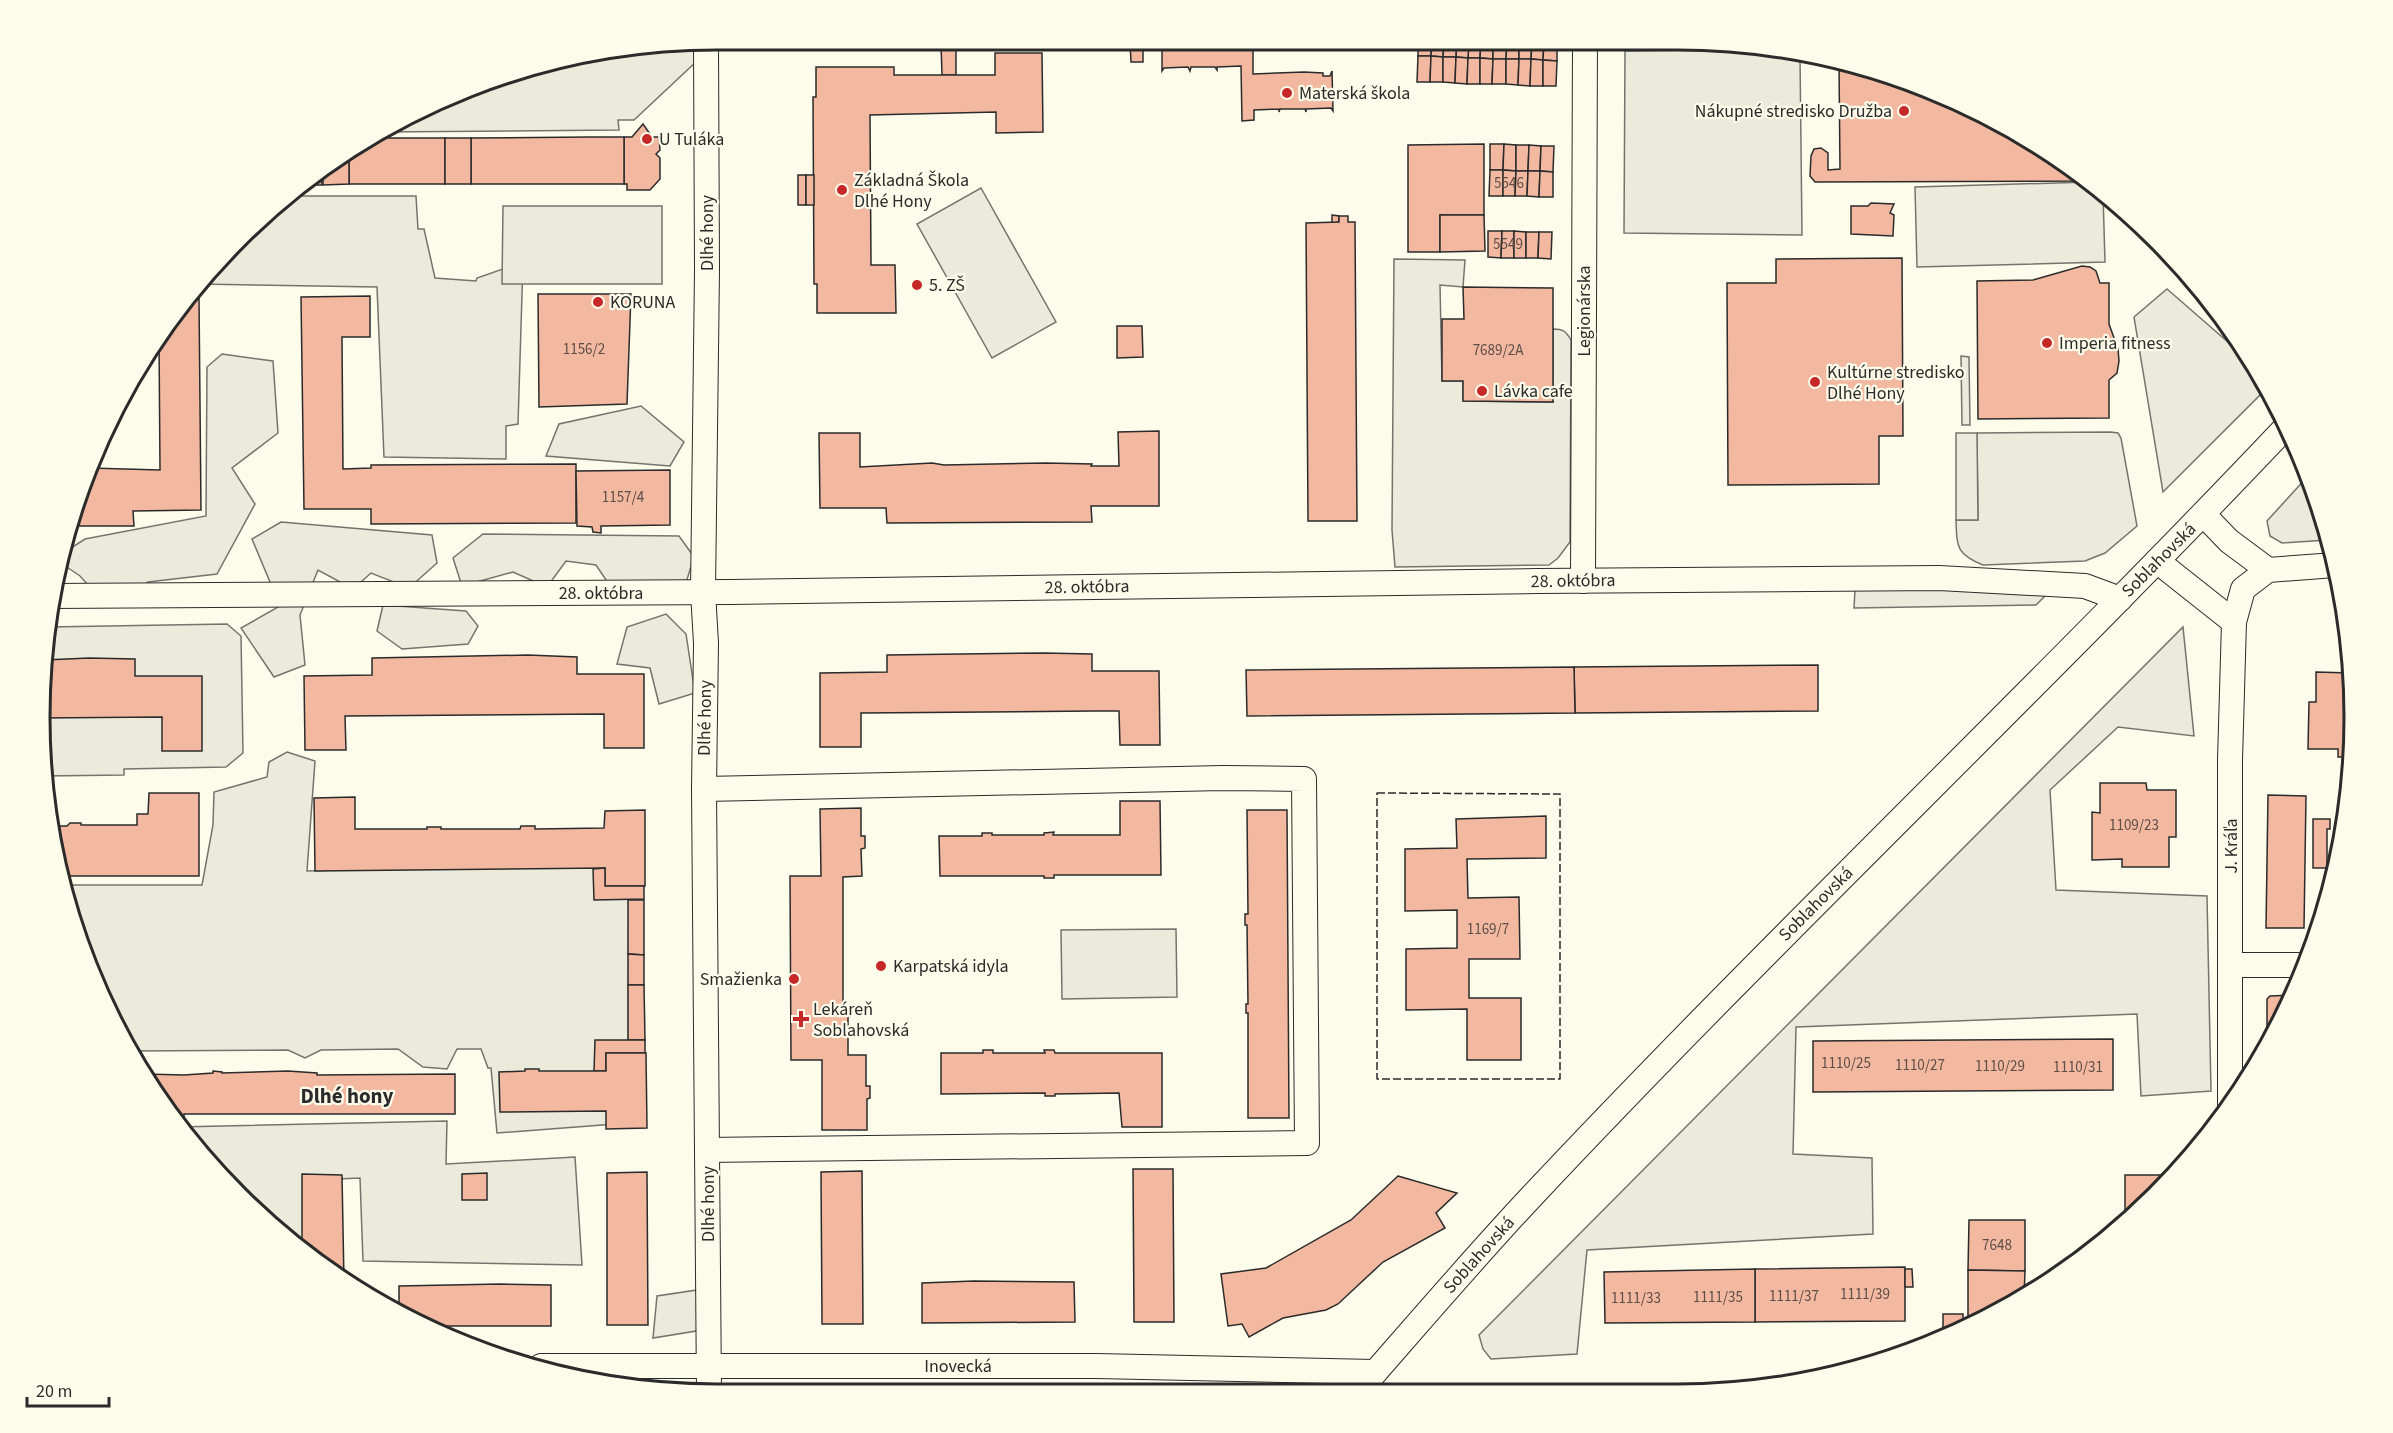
<svg xmlns="http://www.w3.org/2000/svg" width="2393" height="1433" font-family="'Source Sans 3',sans-serif">
  <style>
    .green { fill: #ecebdb; stroke: #74746e; stroke-width: 1.5 }
    .parking { fill: #eceadb; stroke: #74746e; stroke-width: 1.5 }
    .building { fill: #f2b8a0; stroke: #2b2b2b; stroke-width: 1.5 }
    .lines { fill: none; stroke-linecap: round; stroke-linejoin: round }
    .street-casing { stroke: #2b2b2b; stroke-width: 26 }
    .street { stroke: #fdfbea; stroke-width: 24 }
    .fence { stroke: #2b2b2b; stroke-width: 1.5; stroke-dasharray: 8 3; stroke-linecap: butt }
    .poi-dot { fill: #c62828; stroke: #fdfbea; stroke-width: 2 }
    .labels { text-anchor: middle; dominant-baseline: central; stroke-width: 4.5; stroke-linejoin: round; paint-order: stroke }
    .number-label { font-size: 15px; fill: #5d4e48 }
    .poi-label { font-size: 18px; fill: #2b2b2b; stroke: #fdfbea; text-anchor: start }
    .street-label { font-size: 18px; fill: #2b2b2b; stroke: #fdfbea }
    .quarter-label { font-size: 21px; font-weight: bold; fill: #2b2b2b; stroke: #fdfbea }
    .rim { fill: none; stroke: #2b2b2b; stroke-width: 3 }
  </style>
  <rect width="100%" height="100%" fill="#fdfbea"/>
  <!-- green -->
  <g class="green">
    <polygon points="628,45 714,45 634,120 618,120 619,130 380,132 417,109 487,80 499,77 495,77 499,75"/>
    <polygon points="981,188 1056,322 992,358 917,224"/>
    <polygon points="285,196 416,196 418,229 424,229 435,278 476,281 477,278 523,262 518,424 506,426 506,459 384,457 377,287 199,284 237,238"/>
    <path d="M1394 259 1465 260 1463 287 1440 285 1442 381H1463V401L1553 402V329C1563 329 1566 331 1571 340L1570 542 1558 558 1549 565 1395 567 1392 530Z"/>
    <polygon points="2167,289 2252,363 2266,389 2163,492 2134,317"/>
    <polygon points="222,354 273,361 278,433 232,468 255,504 217,574 148,582 108,607 80,576 58,561 60,555 85,539 206,516 207,367"/>
    <polygon points="641,406 684,442 670,466 546,456 559,424"/>
    <path d="M2111 432 2118 433 2121 438 2137 526 2105 553 2085 561 1983 565C1956 554 1957 547 1956 520H1978L1977 433Z"/>
    <polygon points="2308,476 2327,540 2282,543 2270,536 2267,521"/>
    <polygon points="281,522 432,535 437,563 409,588 371,573 353,589 318,570 300,615 305,665 274,677 241,628 280,606 252,539"/>
    <polygon points="483,534 679,536 694,557 685,586 610,586 596,565 566,561 547,587 513,572 462,586 453,558"/>
    <polygon points="383,605 466,611 478,626 468,644 402,649 377,631"/>
    <polygon points="666,614 686,634 695,693 659,704 650,668 617,664 627,627"/>
    <polygon points="227,624 241,636 243,753 226,767 124,769 124,775 43,776 39,716 48,627"/>
    <polygon points="2183,627 2194,736 2118,727 2050,790 2056,890 2207,896 2211,1091 2141,1096 2137,1014 1796,1027 1793,1154 1872,1158 1873,1234 1587,1250 1577,1354 1491,1359 1483,1349 1479,1335"/>
    <polygon points="287,752 315,761 307,871 629,860 628,1123 497,1133 491,1068 488,1068 481,1049 457,1049 447,1069 423,1067 398,1049 321,1050 305,1058 288,1050 130,1051 109,1016 75,934 63,885 202,885 213,825 214,792 267,777 269,762"/>
    <polygon points="1176,929 1177,997 1062,999 1061,930"/>
    <polygon points="447,1121 446,1164 575,1157 582,1265 363,1261 360,1178 338,1179 340,1279 238,1196 178,1127"/>
    <polygon points="704,1289 702,1330 653,1338 657,1296"/>
  </g>
  <!-- parking -->
  <g class="parking">
    <polygon points="1764,49 1800,56 1802,235 1624,233 1625,51"/>
    <polygon points="2089,182 2103,194 2105,262 1917,267 1915,187"/>
    <polygon points="503,206 662,206 662,284 502,284"/>
    <polygon points="1961,356 1969,357 1970,425 1962,425"/>
    <polygon points="1956,433 1977,433 1978,520 1956,520"/>
    <polygon points="2052,589 2036,605 1854,608 1855,590"/>
  </g>
  <!-- building -->
  <g class="building">
    <polygon points="1469,41 1481,41 1480,58 1468,58"/>
    <polygon points="1469,41 1468,58 1456,57 1456,42"/>
    <polygon points="1481,41 1493,41 1493,59 1480,58"/>
    <polygon points="1493,41 1507,41 1506,59 1493,59"/>
    <polygon points="1507,41 1519,41 1519,59 1506,59"/>
    <polygon points="1519,41 1532,41 1531,59 1519,59"/>
    <polygon points="1532,41 1544,41 1543,60 1531,59"/>
    <polygon points="1544,41 1557,41 1557,61 1543,60"/>
    <polygon points="1253,42 1253,74 1304,72 1323,73 1323,76 1330,76 1332,71 1333,111 1331,108 1306,109 1306,112 1305,109 1280,109 1279,112 1279,109 1254,110 1254,120 1242,121 1241,66 1217,67 1217,70 1215,67 1191,67 1190,71 1188,67 1164,68 1162,71 1162,43"/>
    <polygon points="1418,42 1432,42 1431,56 1418,56"/>
    <polygon points="1432,42 1444,42 1443,57 1431,56"/>
    <polygon points="1444,42 1456,42 1456,57 1443,57"/>
    <polygon points="1130,43 1143,43 1143,62 1131,62"/>
    <polygon points="941,44 956,44 956,75 942,75"/>
    <polygon points="995,53 1042,53 1043,132 996,133 996,112 870,115 871,265 895,265 896,313 817,313 817,284 814,284 813,97 816,97 816,67 894,67 894,75 995,75"/>
    <polygon points="1418,56 1431,56 1430,82 1417,82"/>
    <polygon points="1431,56 1443,57 1443,82 1430,82"/>
    <polygon points="1443,57 1456,57 1455,83 1443,82"/>
    <polygon points="1456,57 1468,58 1467,84 1455,83"/>
    <polygon points="1468,58 1480,58 1480,84 1467,84"/>
    <polygon points="1480,58 1493,59 1492,84 1480,84"/>
    <polygon points="1493,59 1506,59 1506,84 1492,84"/>
    <polygon points="1506,59 1519,59 1518,85 1506,84"/>
    <polygon points="1519,59 1531,59 1530,86 1518,85"/>
    <polygon points="1531,59 1543,60 1543,86 1530,86"/>
    <polygon points="1543,60 1557,61 1556,86 1543,86"/>
    <polygon points="1839,64 1895,75 2050,152 2050,160 2058,160 2057,157 2076,172 2076,181 1815,182 1810,176 1811,156 1814,149 1821,148 1828,153 1828,170 1840,169"/>
    <polygon points="643,124 652,137 659,137 660,150 656,154 660,158 660,179 650,190 627,190 627,184 624,184 624,137 632,137"/>
    <polygon points="589,137 624,137 624,184 471,184 471,138"/>
    <polygon points="370,138 445,138 445,184 349,184 349,151"/>
    <rect x="445" y="138" width="26" height="46"/>
    <polygon points="1484,144 1484,215 1440,215 1440,252 1408,252 1408,145"/>
    <polygon points="1490,144 1504,144 1503,170 1490,170"/>
    <polygon points="1504,144 1516,145 1516,171 1503,170"/>
    <polygon points="1516,145 1529,145 1528,171 1516,171"/>
    <polygon points="1529,145 1541,146 1540,171 1528,171"/>
    <polygon points="1541,146 1554,146 1553,172 1540,171"/>
    <polygon points="349,151 349,184 323,185 323,167"/>
    <polygon points="321,168 322,185 298,185 304,179"/>
    <polygon points="1490,170 1503,170 1503,196 1489,196"/>
    <polygon points="1503,170 1516,171 1515,196 1503,196"/>
    <polygon points="1516,171 1528,171 1527,196 1515,196"/>
    <polygon points="1528,171 1540,171 1539,197 1527,196"/>
    <polygon points="1540,171 1553,172 1553,197 1539,197"/>
    <rect x="798" y="175" width="8" height="30"/>
    <rect x="806" y="175" width="8" height="30"/>
    <polygon points="1871,203 1894,204 1890,213 1894,215 1893,236 1851,234 1851,206 1868,206"/>
    <polygon points="1332,215 1339,216 1339,222 1332,223"/>
    <polygon points="1440,215 1484,215 1485,251 1440,252"/>
    <polygon points="1339,216 1348,216 1348,222 1355,222 1357,521 1308,521 1306,223 1339,222"/>
    <polygon points="1488,231 1502,231 1501,258 1488,257"/>
    <polygon points="1502,231 1514,231 1514,258 1501,258"/>
    <polygon points="1514,231 1526,232 1526,258 1514,258"/>
    <polygon points="1526,232 1539,232 1538,258 1526,258"/>
    <polygon points="1539,232 1552,232 1551,259 1538,258"/>
    <polygon points="1902,258 1903,436 1879,436 1879,484 1728,485 1727,283 1776,283 1776,259"/>
    <polygon points="2082,266 2090,267 2096,271 2100,283 2109,283 2109,324 2118,349 2119,361 2117,373 2109,380 2109,418 1978,419 1977,281 2033,280"/>
    <polygon points="1463,287 1553,288 1553,402 1463,401 1463,381 1442,381 1442,319 1464,319"/>
    <polygon points="538,294 631,294 627,404 539,407"/>
    <polygon points="370,296 370,337 342,337 343,469 371,468 371,465 576,464 576,523 371,524 371,509 304,509 301,297"/>
    <polygon points="188,298 199,298 201,510 133,511 134,526 68,526 75,499 90,468 160,470 159,338 155,338"/>
    <polygon points="1117,326 1142,326 1143,357 1117,358"/>
    <polygon points="1159,431 1159,506 1091,506 1092,522 887,523 886,508 820,508 819,433 860,433 860,467 932,463 944,465 1046,463 1092,464 1091,466 1119,466 1118,432"/>
    <polygon points="670,470 670,525 601,526 601,533 593,532 592,527 577,526 576,471"/>
    <polygon points="1044,653 1092,654 1092,671 1159,671 1160,745 1120,745 1119,711 1092,711 861,713 861,747 820,747 820,673 887,672 887,655"/>
    <polygon points="528,655 577,657 577,674 644,674 644,748 604,748 604,714 345,716 346,750 305,750 304,676 372,675 372,658"/>
    <polygon points="89,658 135,659 135,676 202,676 202,751 162,751 162,717 39,718 45,660"/>
    <polygon points="1818,665 1818,711 1575,713 1574,667"/>
    <polygon points="1574,667 1575,713 1247,716 1246,670"/>
    <polygon points="2316,672 2350,673 2354,717 2350,757 2338,757 2338,749 2308,749 2309,702 2316,702"/>
    <polygon points="2100,783 2146,783 2147,790 2176,790 2176,837 2169,837 2169,867 2122,867 2122,859 2092,860 2092,812 2100,813"/>
    <polygon points="149,793 199,793 199,876 61,876 50,826 67,826 70,823 81,823 81,825 137,825 137,814 148,814"/>
    <polygon points="2268,795 2306,796 2304,928 2266,928"/>
    <polygon points="355,797 355,829 427,829 427,827 441,827 441,829 520,829 521,826 535,826 535,829 604,828 605,811 645,810 645,886 605,886 605,868 315,871 314,798"/>
    <polygon points="1120,801 1160,801 1161,875 1054,875 1054,878 1044,878 1044,876 940,876 939,836 982,836 982,833 992,833 992,835 1044,835 1044,833 1054,832 1053,835 1120,835"/>
    <polygon points="861,808 861,836 865,836 865,848 861,849 862,876 843,877 843,1012 848,1012 848,1055 866,1055 866,1086 870,1086 870,1098 867,1099 867,1130 822,1130 822,1060 791,1060 790,876 821,876 820,809"/>
    <polygon points="1247,810 1287,810 1289,1118 1248,1118 1248,1013 1246,1013 1246,1004 1248,1004 1247,925 1245,925 1245,914 1248,914"/>
    <polygon points="1546,816 1546,858 1467,859 1468,898 1519,897 1520,959 1469,959 1469,998 1521,998 1521,1060 1467,1060 1467,1009 1406,1010 1406,949 1457,948 1457,910 1405,911 1405,849 1457,848 1456,819"/>
    <polygon points="2313,819 2330,819 2330,829 2327,829 2327,868 2313,868"/>
    <polygon points="605,868 605,886 644,886 644,899 594,900 593,869"/>
    <polygon points="628,900 644,900 644,955 628,954"/>
    <polygon points="628,954 644,955 644,985 628,985"/>
    <polygon points="628,985 644,985 645,1040 628,1040"/>
    <polygon points="2292,995 2267,1042 2267,999 2270,996"/>
    <polygon points="2113,1039 2113,1090 1813,1092 1813,1041"/>
    <polygon points="595,1040 645,1040 645,1053 606,1053 606,1071 594,1071"/>
    <polygon points="983,1050 993,1050 993,1053 1045,1053 1044,1050 1054,1050 1055,1053 1162,1053 1162,1127 1122,1127 1119,1093 1055,1094 1055,1096 1045,1096 1045,1093 941,1094 941,1053 983,1053"/>
    <polygon points="606,1053 646,1053 647,1128 606,1129 606,1111 500,1112 499,1072 525,1071 525,1069 539,1069 539,1071 606,1071"/>
    <polygon points="213,1071 222,1072 222,1073 288,1071 317,1073 317,1075 455,1074 455,1114 184,1114 184,1116 171,1116 145,1074 184,1075 213,1073"/>
    <polygon points="1133,1169 1173,1169 1174,1322 1134,1322"/>
    <polygon points="862,1171 863,1324 822,1324 821,1172"/>
    <polygon points="647,1172 648,1325 607,1325 607,1173"/>
    <polygon points="487,1173 487,1200 462,1200 462,1174"/>
    <polygon points="302,1174 342,1175 344,1282 302,1249"/>
    <polygon points="2125,1175 2168,1175 2125,1223"/>
    <polygon points="1398,1176 1457,1193 1436,1213 1445,1228 1383,1262 1338,1304 1326,1310 1283,1318 1249,1337 1242,1324 1228,1326 1221,1274 1266,1268 1351,1220"/>
    <polygon points="1969,1220 2025,1220 2025,1271 1968,1270"/>
    <polygon points="1905,1267 1905,1321 1755,1322 1755,1269"/>
    <polygon points="1755,1269 1755,1322 1605,1323 1604,1272"/>
    <polygon points="1905,1269 1912,1269 1913,1287 1905,1287"/>
    <polygon points="1968,1270 2025,1271 2024,1297 2015,1303 1968,1325"/>
    <polygon points="974,1281 1074,1282 1075,1322 922,1323 922,1283"/>
    <polygon points="500,1284 551,1285 551,1326 435,1326 399,1309 399,1286"/>
    <polygon points="1943,1314 1963,1314 1963,1327 1943,1336"/>
  </g>
  <g class="lines">
    <defs>
      <g id="street">
        <polyline points="706,45 707,270 703,592 706,643 704,789 709,1393"/>
        <polyline points="2203,514 2229,541 2268,570"/>
        <polyline points="2157,561 2234,622"/>
        <polyline points="1583,581 1585,41"/>
        <polyline points="51,596 731,592 1538,581 1939,578 2085,586 2120,599"/>
        <polyline points="704,789 1223,778 1304,779 1307,1143 707,1150"/>
        <polyline points="2231,965 2306,965"/>
        <polyline points="2230,1104 2230,760 2234,622 2243,589 2268,570 2335,565"/>
        <polyline points="541,1366 1096,1366 1375,1372"/>
        <path d="M1357 1393C1415 1327 1472 1260 1532 1196 1778 934 2039 688 2286 427"/>
      </g>
    </defs>
    <!-- street casing -->
    <use href="#street" class="street-casing"/>
    <!-- street -->
    <use href="#street" class="street"/>
    <!-- fence -->
    <polygon class="fence" points="1377,793 1560,794 1560,1079 1377,1079"/>
  </g>
  <!-- markers -->
  <g class="poi-dot">
    <circle cx="1287" cy="93" r="6"/>
    <circle cx="1904" cy="111" r="6"/>
    <circle cx="647" cy="139" r="6"/>
    <circle cx="842" cy="190" r="6"/>
    <circle cx="917" cy="285" r="6"/>
    <circle cx="598" cy="302" r="6"/>
    <circle cx="2047" cy="343" r="6"/>
    <circle cx="1815" cy="382" r="6"/>
    <circle cx="1482" cy="391" r="6"/>
    <circle cx="881" cy="966" r="6"/>
    <circle cx="794" cy="979" r="6"/>
    <path d="M798 1010h6v6h6v6h-6v6h-6v-6h-6v-6h6z"/>
  </g>
  <g class="labels">
    <!-- number labels -->
    <g class="number-label">
      <text x="1509" y="183">5546</text>
      <text x="1508" y="244">5549</text>
      <text x="584" y="349">1156/2</text>
      <text x="1498" y="350">7689/2A</text>
      <text x="623" y="497">1157/4</text>
      <text x="2134" y="825">1109/23</text>
      <text x="1488" y="929">1169/7</text>
      <text x="1846" y="1063">1110/25</text>
      <text x="1920" y="1065">1110/27</text>
      <text x="2000" y="1066">1110/29</text>
      <text x="2078" y="1067">1110/31</text>
      <text x="1997" y="1245">7648</text>
      <text x="1865" y="1294">1111/39</text>
      <text x="1794" y="1296">1111/37</text>
      <text x="1718" y="1297">1111/35</text>
      <text x="1636" y="1298">1111/33</text>
    </g>
    <!-- poi labels -->
    <g class="poi-label">
      <text x="1299" y="93">Materská škola</text>
      <text x="1892" y="111" text-anchor="end">Nákupné stredisko Družba</text>
      <text x="659" y="139">U Tuláka</text>
      <text x="854" y="180">Základná Škola<tspan x="854" dy="21">Dlhé Hony</tspan></text>
      <text x="929" y="285">5. ZŠ</text>
      <text x="610" y="302">KORUNA</text>
      <text x="2059" y="343">Imperia fitness</text>
      <text x="1827" y="372">Kultúrne stredisko<tspan x="1827" dy="21">Dlhé Hony</tspan></text>
      <text x="1494" y="391">Lávka cafe</text>
      <text x="893" y="966">Karpatská idyla</text>
      <text x="782" y="979" text-anchor="end">Smažienka</text>
      <text x="813" y="1009">Lekáreň<tspan x="813" dy="21">Soblahovská</tspan></text>
    </g>
    <!-- street labels -->
    <g class="street-label">
      <text transform="translate(707 233) rotate(-90)">Dlhé hony</text>
      <text transform="translate(1584 311) rotate(-90)">Legionárska</text>
      <text transform="translate(2159 560) rotate(-45)">Soblahovská</text>
      <text transform="translate(1573 581) rotate(-1)">28. októbra</text>
      <text transform="translate(1087 587) rotate(-1)">28. októbra</text>
      <text x="601" y="593">28. októbra</text>
      <text transform="translate(705 718) rotate(-89)">Dlhé hony</text>
      <text transform="translate(2231 846) rotate(-90)">J. Kráľa</text>
      <text transform="translate(1816 904) rotate(-45)">Soblahovská</text>
      <text transform="translate(708 1204) rotate(-90)">Dlhé hony</text>
      <text transform="translate(1479 1255) rotate(-48)">Soblahovská</text>
      <text x="958" y="1366">Inovecká</text>
    </g>
    <!-- quarter labels -->
    <g class="quarter-label">
      <text x="347" y="1096">Dlhé hony</text>
    </g>
  </g>
  <!-- crop -->
  <path d="M0 0H2393V1433H0ZM717 50H1677A667 667 0 0 1 2344 717V717A667 667 0 0 1 1677 1384H717A667 667 0 0 1 50 717V717A667 667 0 0 1 717 50Z" fill="#fdfbea" fill-rule="evenodd"/>
  <path class="rim" d="M717 50H1677A667 667 0 0 1 2344 717V717A667 667 0 0 1 1677 1384H717A667 667 0 0 1 50 717V717A667 667 0 0 1 717 50Z"/>
  <!-- scale -->
  <path d="M27 1397v9h82v-9" fill="none" stroke="#2b2b2b" stroke-width="3"/>
  <text x="36" y="1397" font-size="18" fill="#2b2b2b" stroke="#fdfbea" stroke-width="4.5" paint-order="stroke">20 m</text>
</svg>
